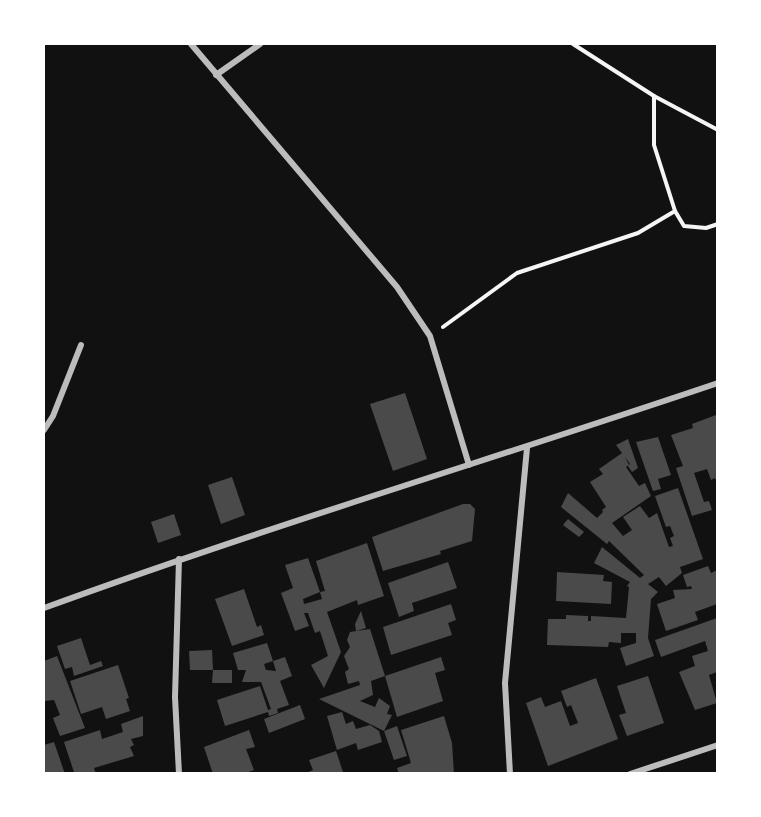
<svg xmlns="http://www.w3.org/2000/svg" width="761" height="817" font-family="Lato,sans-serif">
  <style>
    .building { fill: #4a4a4a }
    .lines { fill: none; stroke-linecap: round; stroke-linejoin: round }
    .path { stroke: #f5f5f5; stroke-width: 4 }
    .minor { stroke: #bcbcbc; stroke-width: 6 }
  </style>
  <rect width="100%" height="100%" fill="#111"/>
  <!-- building -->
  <g class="building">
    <polygon points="405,393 427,459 393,471 370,404"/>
    <polygon points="716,415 717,483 715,478 711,480 707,469 694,473 704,502 709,501 712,510 692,516 676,468 683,466 671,435 693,428 692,424"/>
    <polygon points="658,437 671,475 658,479 661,489 653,491 636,442"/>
    <polygon points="628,439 638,468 632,472 628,466 630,464 625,457 629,465 626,467 639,486 645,483 651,496 612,523 623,536 632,530 623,517 640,506 649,518 657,513 669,547 673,546 670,538 674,536 670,526 666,527 655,496 678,488 703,559 680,567 682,573 666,586 659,577 648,584 658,592 651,599 648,638 654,656 626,666 620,648 636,643 636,633 621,633 621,643 609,642 608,647 547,645 548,619 566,619 566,615 588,616 588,621 591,621 591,616 626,618 629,587 627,586 630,582 594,563 602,547 640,578 644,575 609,541 607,544 561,507 568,493 597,518 603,512 602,510 606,507 590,482 603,474 599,469 622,453 616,445"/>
    <polygon points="232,477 245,515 221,524 208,485"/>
    <polygon points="463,504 470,504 475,509 472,541 440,551 441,554 383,571 372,537"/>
    <polygon points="174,514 181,535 158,543 151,522"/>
    <polygon points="568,519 584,532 579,537 563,525"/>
    <polygon points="367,543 384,596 358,605 357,600 327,612 341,652 324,688 311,665 328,656 320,631 315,633 308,613 304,613 309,626 295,631 281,593 293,588 285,565 308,558 320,592 303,599 304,604 322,599 320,592 325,591 316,561"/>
    <polygon points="448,562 457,588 412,603 414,611 399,617 388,583"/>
    <polygon points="708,566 711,573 717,570 717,604 695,612 698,620 666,631 657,604 675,598 673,590 692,589 691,586 687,587 683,575"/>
    <polygon points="557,572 604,575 603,581 612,582 611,604 556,601"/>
    <polygon points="244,589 257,627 261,625 264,635 232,646 215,599"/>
    <polygon points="451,604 456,620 448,623 452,635 391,655 383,627"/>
    <polygon points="361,611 366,628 356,631 370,629 385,676 371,681 373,695 360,701 375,707 379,698 390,706 387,714 392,715 384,731 397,726 407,756 394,760 384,731 319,699 360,685 359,681 348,684 345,672 349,669 344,656 350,647 347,640 350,632 356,631 355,624"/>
    <polygon points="717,618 717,672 709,675 717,703 695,710 679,672 695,666 692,656 708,651 705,641 661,657 655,640"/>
    <polygon points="81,638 90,665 101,661 103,666 74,676 72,667 65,669 57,646"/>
    <polygon points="267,643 273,661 264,664 266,670 276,671 273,661 285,657 292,676 280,681 289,705 277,709 278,713 269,716 268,712 225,726 217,700 260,686 268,710 271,709 261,682 242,682 246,670 238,670 233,653"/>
    <polygon points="212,650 213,670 190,670 189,651"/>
    <polygon points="57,656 85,728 60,736 53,718 60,715 54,700 45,701 44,699 44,661"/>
    <polygon points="441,657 445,670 435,673 443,701 397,717 385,676"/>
    <polygon points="118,665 129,698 126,699 130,711 106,719 102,707 81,714 70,681"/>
    <polygon points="213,670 232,670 232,683 212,683"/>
    <polygon points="648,676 664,723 627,736 619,715 626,713 617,686"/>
    <polygon points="596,678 618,739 548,766 526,703 541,697 545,707 561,701 570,726 578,723 571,705 567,707 561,691"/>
    <polygon points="300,705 305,719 269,733 264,719"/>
    <polygon points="342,712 346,724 353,721 356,729 370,725 379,731 382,742 358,750 356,743 337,750 327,716"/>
    <polygon points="143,716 143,736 131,739 134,745 130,747 134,756 94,768 96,774 70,774 74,772 64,742 100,730 102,739 123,732 121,724"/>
    <polygon points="444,716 452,743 454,774 399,774 397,768 411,763 401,730"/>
    <polygon points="249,730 255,747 246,749 254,770 243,774 213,774 204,747"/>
    <polygon points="54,742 65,774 46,774 44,766 44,745"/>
    <polygon points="336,751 343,772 304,774 313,770 309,760"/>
  </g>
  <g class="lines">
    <!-- path -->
    <g class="path">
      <polyline points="573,44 654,96 718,130"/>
      <polyline points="675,211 684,226 706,228 718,224"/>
      <polyline points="443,327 517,273 638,233 675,211 654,145 654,96"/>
    </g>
    <!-- minor -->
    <g class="minor">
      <polyline points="191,44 397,287 430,336 469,465"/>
      <polyline points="216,75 260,44"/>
      <polyline points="44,430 53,416 81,345"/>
      <polyline points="179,559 175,697 179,774"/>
      <path d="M44 608C266 527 493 459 718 383"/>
      <polyline points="510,774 505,683 527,448"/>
      <polyline points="630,774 718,745"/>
    </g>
  </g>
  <!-- border -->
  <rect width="761" height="817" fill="none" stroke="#ffffff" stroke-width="90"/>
</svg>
